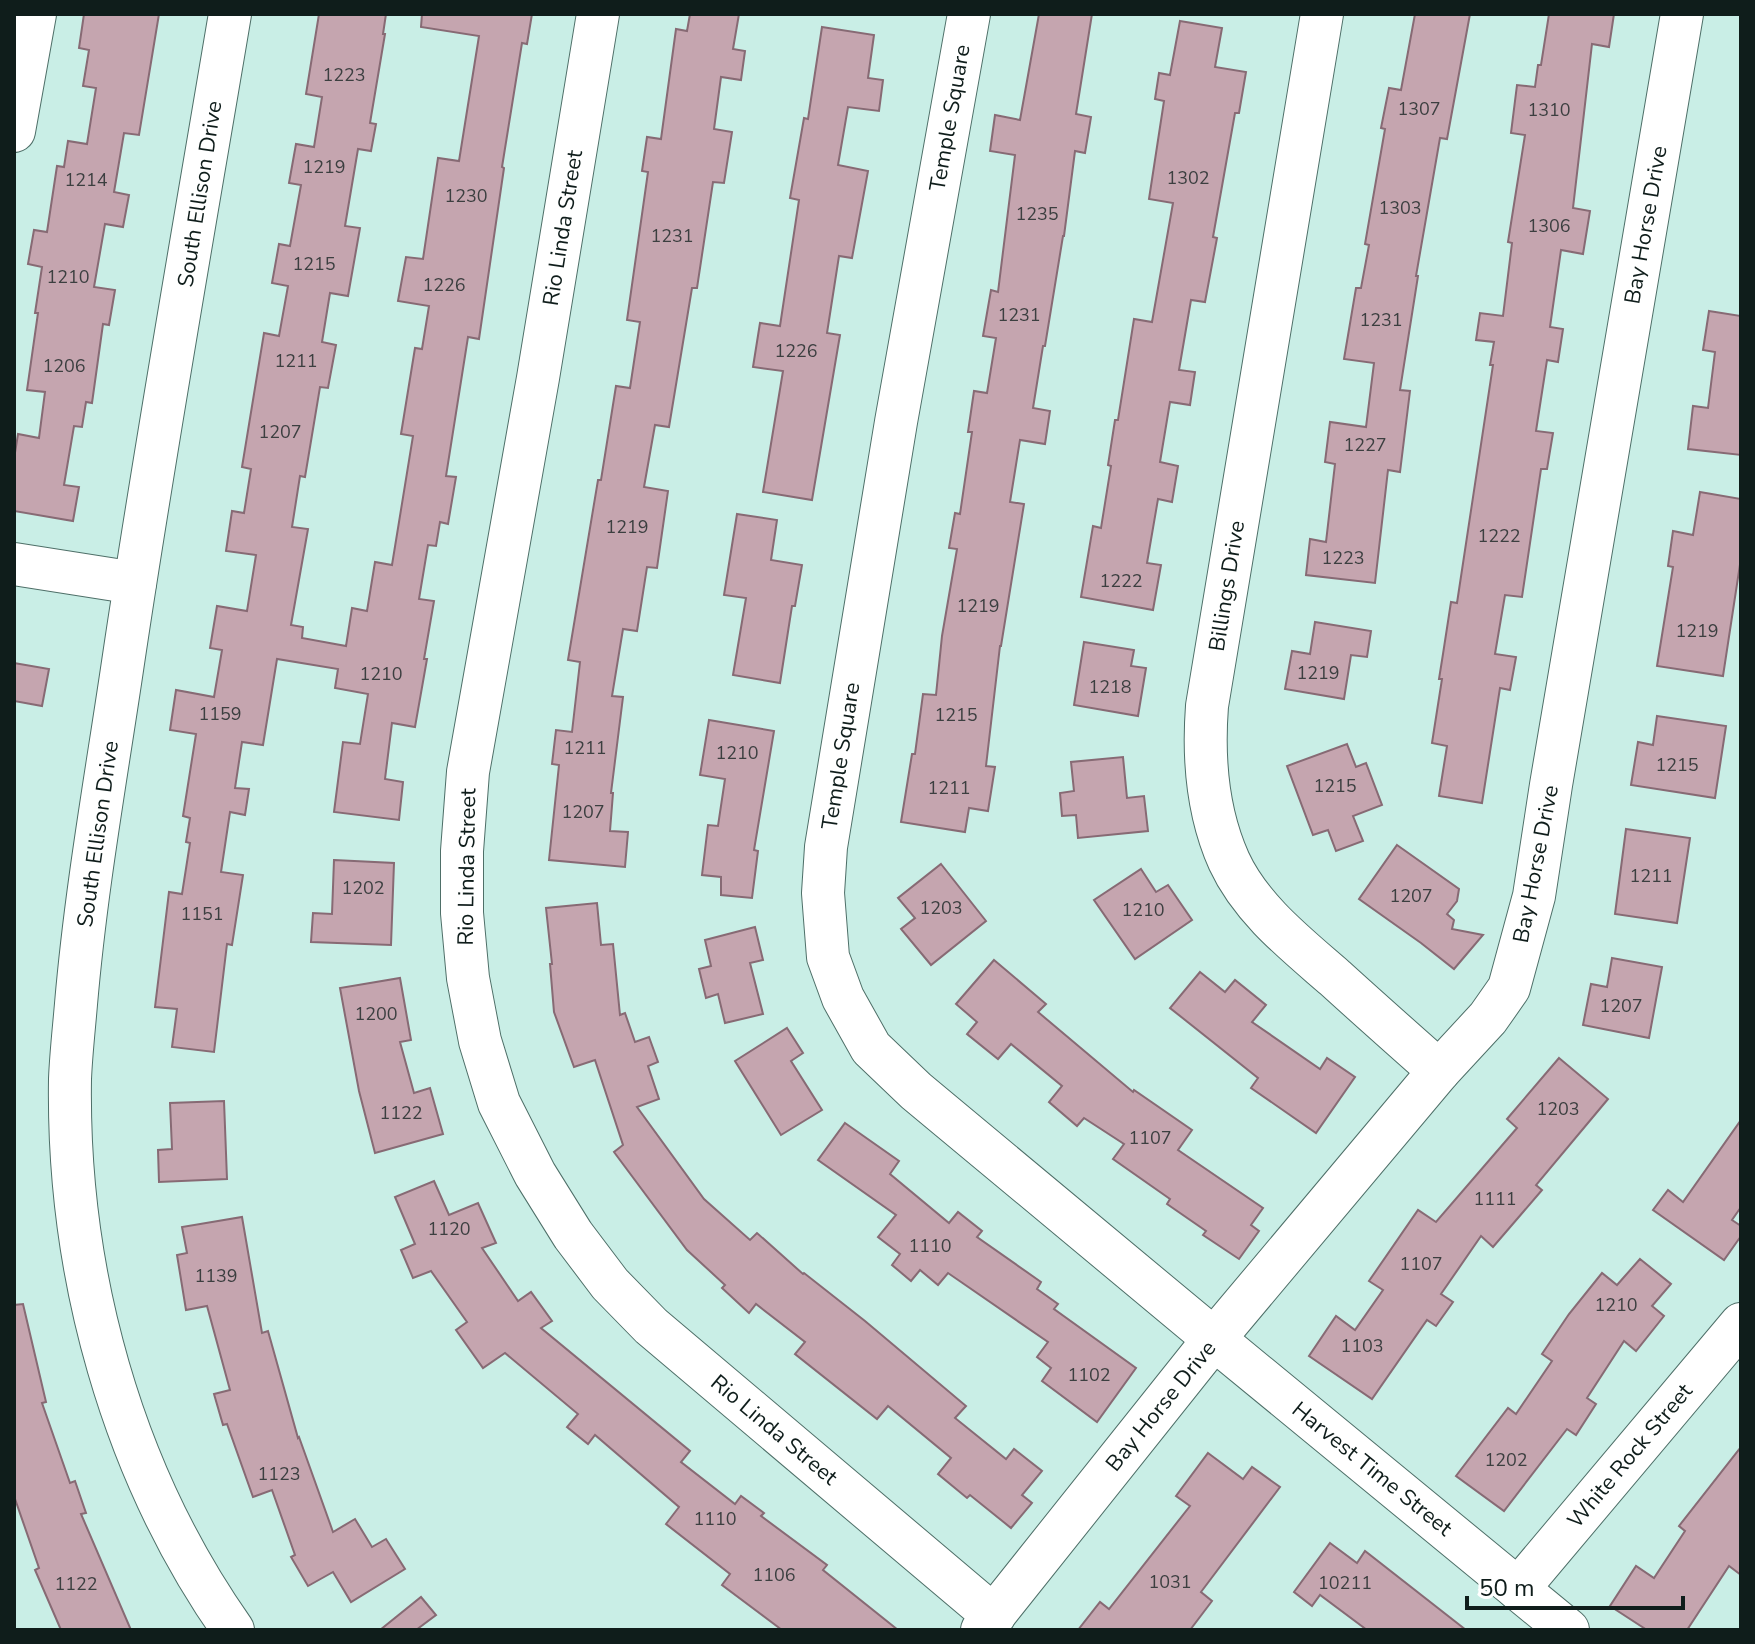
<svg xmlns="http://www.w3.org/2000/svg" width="1755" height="1644" font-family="'Nunito Sans',sans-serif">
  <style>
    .building { fill: #c5a5af; stroke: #876a74; stroke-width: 2 }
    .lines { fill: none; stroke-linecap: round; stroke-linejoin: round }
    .minor-casing { stroke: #4e6f68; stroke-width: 44 }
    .minor { stroke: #fff; stroke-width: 42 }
    .labels { text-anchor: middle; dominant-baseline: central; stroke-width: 7; stroke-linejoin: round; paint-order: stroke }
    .number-label { font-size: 18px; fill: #3c3f40 }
    .street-label { font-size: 22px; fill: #0f1d1b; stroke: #fff }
  </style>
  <rect width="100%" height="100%" fill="#c9eee6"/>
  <!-- building -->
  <g class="building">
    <polygon points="84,14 159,14 139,135 124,133 114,192 129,195 123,227 105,224 94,287 115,290 109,325 103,324 92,403 86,402 82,427 74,426 64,485 79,487 73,521 14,511 14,459 18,434 39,438 45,392 27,390 38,313 35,313 42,267 28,264 34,230 47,232 57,166 64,167 68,141 87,144 96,88 83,86 89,50 79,48"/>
    <polygon points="319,14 386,14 383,34 385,34 370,123 376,124 371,151 358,149 345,226 360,228 348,296 330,293 322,342 336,345 328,388 320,387 305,477 300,476 292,527 308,529 291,625 303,627 302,638 346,646 352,608 367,611 375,562 392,565 413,436 401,434 415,348 422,349 429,306 398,301 406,257 423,259 438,158 459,161 479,36 421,27 422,14 532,14 527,44 522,43 502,167 504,168 479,339 468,337 446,476 456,477 448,524 440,522 436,546 428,545 419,599 434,601 424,659 427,659 415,727 392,723 385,779 403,782 399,820 334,812 343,742 360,744 368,694 335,688 338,669 277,659 263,745 242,742 235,788 249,789 245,815 230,812 221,872 243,875 232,945 227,944 214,1052 172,1047 177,1009 155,1007 169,892 182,894 190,843 186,842 190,818 183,816 196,734 170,730 176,690 214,697 222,650 210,648 217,606 247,611 256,555 226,551 232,511 244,513 251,469 242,467 264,333 279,336 288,286 272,283 279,244 290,246 301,185 289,183 296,144 314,147 322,97 306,94"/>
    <polygon points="690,14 739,14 733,49 745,51 741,80 721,77 714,129 732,132 724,183 713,182 697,288 692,288 669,427 655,425 644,487 668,491 657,568 647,567 637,631 623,629 612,696 623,697 611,793 613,793 610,831 628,832 625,867 549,860 559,765 552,764 556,730 572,732 580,662 568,660 598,480 601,480 616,386 630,388 640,322 627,320 648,172 642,171 647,137 661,139 676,29 687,31"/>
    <polygon points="1039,14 1092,14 1076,114 1091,117 1085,153 1075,151 1064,236 1063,236 1045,346 1043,346 1033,408 1050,411 1045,444 1020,440 1010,502 1024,504 1001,646 1000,646 986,766 995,767 988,811 969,808 965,832 901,822 912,754 915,754 923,694 936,695 942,636 957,549 949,548 955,513 960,514 972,432 968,432 974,391 987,393 996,338 983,336 991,290 998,292 1015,155 990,151 995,115 1020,120"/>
    <polygon points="1415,14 1470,14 1447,139 1440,138 1416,276 1418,276 1400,390 1410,391 1400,472 1388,470 1375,583 1306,575 1310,539 1326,542 1335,464 1325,462 1330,422 1366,427 1374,363 1344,359 1356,288 1361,288 1369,245 1365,244 1385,129 1381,128 1389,88 1401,90"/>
    <polygon points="1549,14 1614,14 1609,47 1592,44 1573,208 1590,211 1583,254 1561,250 1550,327 1563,329 1558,362 1547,360 1536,431 1553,433 1547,469 1541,469 1522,597 1505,595 1495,654 1516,657 1510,690 1500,688 1482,803 1439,796 1447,746 1432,743 1442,679 1439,679 1443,654 1451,602 1457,603 1493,365 1490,365 1494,342 1476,340 1480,313 1503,316 1512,243 1508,242 1525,135 1511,133 1517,85 1535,87 1538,65 1541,65"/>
    <polygon points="1180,21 1222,28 1215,67 1246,72 1239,113 1235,113 1227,158 1213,237 1217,238 1205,302 1191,300 1179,370 1195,372 1190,405 1170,402 1160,462 1178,466 1172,502 1158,499 1147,563 1161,565 1153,610 1081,597 1093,526 1101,528 1111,466 1108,465 1115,420 1118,420 1134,319 1152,322 1173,203 1149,199 1164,101 1155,99 1159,73 1170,75"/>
    <polygon points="822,27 874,35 868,78 883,80 879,111 848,107 838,165 868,171 852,258 839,256 827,333 840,335 812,500 763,492 783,371 753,367 760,323 780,326 799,200 790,198 804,118 808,119"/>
    <polygon points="1709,311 1741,316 1741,455 1688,449 1693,406 1708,408 1715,352 1703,350"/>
    <polygon points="1700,492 1741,499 1741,558 1723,676 1657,666 1673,567 1668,566 1673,531 1693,535"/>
    <polygon points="737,514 777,520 771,560 802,565 795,606 792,606 780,683 733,675 746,598 724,595"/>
    <polygon points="1315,622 1371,631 1367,657 1351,655 1344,699 1285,689 1292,651 1310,654"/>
    <polygon points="1084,642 1134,650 1131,666 1146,668 1138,716 1074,705"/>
    <polygon points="14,663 49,669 42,706 14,701"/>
    <polygon points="1657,716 1726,726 1715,798 1631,785 1638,742 1653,745"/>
    <polygon points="709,720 774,731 754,850 758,851 752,898 721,895 721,877 702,875 708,825 718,826 725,779 700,775"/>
    <polygon points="1347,744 1356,767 1366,763 1382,805 1353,816 1363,841 1336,851 1328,830 1313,835 1287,766"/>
    <polygon points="1123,757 1127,798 1144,796 1148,831 1078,838 1076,815 1062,816 1060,793 1074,791 1071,762"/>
    <polygon points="1626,829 1690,838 1677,923 1615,914"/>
    <polygon points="1397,845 1459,889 1457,901 1447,914 1454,920 1452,929 1483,935 1454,969 1421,943 1359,899"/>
    <polygon points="334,860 394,863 391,945 311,942 313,913 332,914"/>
    <polygon points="941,864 986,921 931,965 901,929 915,918 898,898"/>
    <polygon points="1141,869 1156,892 1168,885 1192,920 1135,959 1094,900"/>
    <polygon points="597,903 601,945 613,944 620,1015 625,1013 635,1042 649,1037 658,1062 648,1066 659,1099 637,1107 704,1199 750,1240 757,1233 803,1274 804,1273 865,1321 966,1406 955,1418 1006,1459 1014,1449 1042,1471 1022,1495 1032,1503 1011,1528 970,1495 967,1498 938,1474 951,1458 888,1406 877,1419 795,1354 805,1342 756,1304 749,1313 722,1288 725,1285 687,1250 614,1152 623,1145 595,1060 574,1067 554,1012 550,964 552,964 546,908"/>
    <polygon points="755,927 763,960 750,963 763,1014 725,1023 718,994 706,998 699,969 711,966 705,940"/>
    <polygon points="1612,958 1662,967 1649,1038 1583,1025 1591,984 1607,987"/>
    <polygon points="994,960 1046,1004 1038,1012 1133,1092 1134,1090 1192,1130 1178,1150 1263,1208 1251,1225 1259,1231 1239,1259 1203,1235 1206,1231 1167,1204 1170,1199 1113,1159 1124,1144 1084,1118 1077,1126 1049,1102 1062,1086 1011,1044 998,1059 967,1034 977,1022 956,1004"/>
    <polygon points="1200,972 1225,992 1235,980 1266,1005 1252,1022 1320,1069 1327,1058 1355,1077 1316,1133 1251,1088 1258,1078 1170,1008"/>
    <polygon points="400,978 411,1040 400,1042 414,1093 430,1088 443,1134 375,1153 359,1091 340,988"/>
    <polygon points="787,1028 803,1053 791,1061 822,1110 781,1135 735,1061"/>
    <polygon points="1559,1058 1608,1099 1536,1185 1542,1190 1493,1247 1481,1236 1441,1294 1453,1302 1436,1326 1427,1320 1372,1399 1309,1356 1336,1316 1355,1330 1383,1290 1369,1281 1418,1210 1436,1222 1517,1128 1507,1119"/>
    <polygon points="224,1101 227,1179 159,1182 158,1150 172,1149 170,1103"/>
    <polygon points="1741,1120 1741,1207 1732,1220 1741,1226 1741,1236 1724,1260 1653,1210 1668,1190 1683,1202"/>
    <polygon points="845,1123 899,1161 890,1174 949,1223 958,1212 982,1231 977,1237 1041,1282 1037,1289 1058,1304 1054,1309 1136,1368 1097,1422 1042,1381 1051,1368 1037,1357 1048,1342 948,1273 938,1285 920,1270 911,1281 892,1265 900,1254 878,1237 896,1215 818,1160"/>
    <polygon points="434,1181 449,1215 478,1203 496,1243 482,1248 518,1301 531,1292 552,1321 541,1328 690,1451 681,1462 735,1504 741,1496 764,1513 761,1516 827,1565 823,1570 898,1630 782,1630 722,1585 730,1574 666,1524 679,1507 595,1435 588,1444 567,1427 578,1414 505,1353 483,1368 456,1330 467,1322 431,1271 413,1278 401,1250 415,1244 395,1197"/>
    <polygon points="242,1217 262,1333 268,1331 298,1438 299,1437 333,1532 355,1519 372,1547 386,1539 405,1569 351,1602 333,1572 308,1586 291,1557 295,1555 272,1490 253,1497 227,1424 223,1425 214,1394 230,1390 207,1306 186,1310 177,1255 187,1253 182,1227"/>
    <polygon points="1640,1259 1671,1284 1652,1306 1664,1316 1636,1351 1624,1341 1587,1398 1596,1404 1576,1435 1567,1429 1504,1511 1456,1476 1508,1408 1516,1414 1552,1361 1542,1354 1569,1314 1602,1273 1617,1285"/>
    <polygon points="23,1304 46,1402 42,1403 70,1483 75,1481 86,1513 81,1514 131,1630 61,1630 35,1570 39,1568 14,1496 14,1305"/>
    <polygon points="1741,1447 1741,1575 1729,1566 1687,1630 1647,1630 1610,1606 1636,1566 1654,1578 1685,1531 1679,1526"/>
    <polygon points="1208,1453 1243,1479 1252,1467 1280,1487 1201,1592 1212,1601 1190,1630 1078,1630 1100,1602 1109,1609 1190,1506 1176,1496"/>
    <polygon points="1330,1543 1357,1563 1365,1551 1466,1630 1367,1630 1320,1595 1312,1606 1294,1592"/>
    <polygon points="421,1597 436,1615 416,1630 380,1630"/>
  </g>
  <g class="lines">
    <defs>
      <g id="minor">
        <path d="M230 14C194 228 156 442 124 656 107 772 86 887 76 1004 74 1028 71 1054 70 1079 67 1272 121 1471 233 1630"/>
        <polyline points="598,14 538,378 468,772 462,851 462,913 468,978 480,1041 499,1103 535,1174 573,1235 610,1284 651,1326 994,1616"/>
        <polyline points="969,14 896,422 826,847 823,893 828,957 843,998 871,1048 916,1091 1214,1339 1568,1630"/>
        <path d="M1322 14 1207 706C1203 759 1207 812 1229 861 1251 909 1296 944 1335 978 1369 1009 1404 1040 1439 1071"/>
        <polyline points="14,131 35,14"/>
        <polyline points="14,564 135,583"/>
        <polyline points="1518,1589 1741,1324"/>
        <polyline points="982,1630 1214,1339 1439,1071 1488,1018 1509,988 1534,896 1551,785 1682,14"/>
      </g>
    </defs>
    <!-- minor casing -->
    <use href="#minor" class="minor-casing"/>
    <!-- minor -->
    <use href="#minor" class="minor"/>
  </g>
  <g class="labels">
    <!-- number labels -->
    <g class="number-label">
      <text x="344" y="75">1223</text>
      <text x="1419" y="109">1307</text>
      <text x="1549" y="110">1310</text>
      <text x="324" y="167">1219</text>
      <text x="1188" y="178">1302</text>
      <text x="86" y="180">1214</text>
      <text x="466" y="196">1230</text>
      <text x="1400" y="208">1303</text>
      <text x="1037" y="214">1235</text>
      <text x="1549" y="226">1306</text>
      <text x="672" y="236">1231</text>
      <text x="314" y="264">1215</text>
      <text x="68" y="277">1210</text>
      <text x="444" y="285">1226</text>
      <text x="1019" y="315">1231</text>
      <text x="1381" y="320">1231</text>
      <text x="796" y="351">1226</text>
      <text x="296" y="361">1211</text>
      <text x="64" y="366">1206</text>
      <text x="280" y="432">1207</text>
      <text x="1365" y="445">1227</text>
      <text x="627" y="527">1219</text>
      <text x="1499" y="536">1222</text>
      <text x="1343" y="558">1223</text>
      <text x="1121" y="581">1222</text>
      <text x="978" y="606">1219</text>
      <text x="1697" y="631">1219</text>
      <text x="1318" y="673">1219</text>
      <text x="381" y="674">1210</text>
      <text x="1110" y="687">1218</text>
      <text x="220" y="714">1159</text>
      <text x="956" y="715">1215</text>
      <text x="585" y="748">1211</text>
      <text x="737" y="753">1210</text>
      <text x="1677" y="765">1215</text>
      <text x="1335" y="786">1215</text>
      <text x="949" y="788">1211</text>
      <text x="583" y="812">1207</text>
      <text x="1651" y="876">1211</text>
      <text x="363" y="888">1202</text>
      <text x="1411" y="896">1207</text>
      <text x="941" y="908">1203</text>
      <text x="1143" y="910">1210</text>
      <text x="202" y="914">1151</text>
      <text x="1621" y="1006">1207</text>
      <text x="376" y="1014">1200</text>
      <text x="1558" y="1109">1203</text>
      <text x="401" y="1113">1122</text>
      <text x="1150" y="1138">1107</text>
      <text x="1495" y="1199">1111</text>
      <text x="449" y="1229">1120</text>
      <text x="930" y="1246">1110</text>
      <text x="1421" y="1264">1107</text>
      <text x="216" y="1276">1139</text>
      <text x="1616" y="1305">1210</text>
      <text x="1362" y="1346">1103</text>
      <text x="1089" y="1375">1102</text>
      <text x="1506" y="1460">1202</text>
      <text x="279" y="1474">1123</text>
      <text x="715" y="1519">1110</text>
      <text x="774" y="1575">1106</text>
      <text x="1170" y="1582">1031</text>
      <text x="1345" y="1583">10211</text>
      <text x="76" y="1584">1122</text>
    </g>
    <!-- street labels -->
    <g class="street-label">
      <text transform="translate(950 118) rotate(-80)">Temple Square</text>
      <text transform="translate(200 194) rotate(-81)">South Ellison Drive</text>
      <text transform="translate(1646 225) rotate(-80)">Bay Horse Drive</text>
      <text transform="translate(563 228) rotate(-81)">Rio Linda Street</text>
      <text transform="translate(1227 586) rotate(-81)">Billings Drive</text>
      <text transform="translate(841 756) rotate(-81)">Temple Square</text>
      <text transform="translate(98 834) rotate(-82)">South Ellison Drive</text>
      <text transform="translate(1536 864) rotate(-79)">Bay Horse Drive</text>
      <text transform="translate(467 867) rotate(-89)">Rio Linda Street</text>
      <text transform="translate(1161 1406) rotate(-51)">Bay Horse Drive</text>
      <text transform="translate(774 1430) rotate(40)">Rio Linda Street</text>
      <text transform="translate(1630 1456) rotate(-50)">White Rock Street</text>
      <text transform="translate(1372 1469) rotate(39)">Harvest Time Street</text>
    </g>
  </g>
  <!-- border -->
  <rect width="1755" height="1644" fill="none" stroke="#0f1d1b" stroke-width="32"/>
  <!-- scale -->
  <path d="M1467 1596v12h216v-12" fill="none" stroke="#0f1d1b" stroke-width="4"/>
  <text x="1479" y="1596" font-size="24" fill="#0f1d1b" stroke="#ffffff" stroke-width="6" paint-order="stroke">50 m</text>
</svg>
